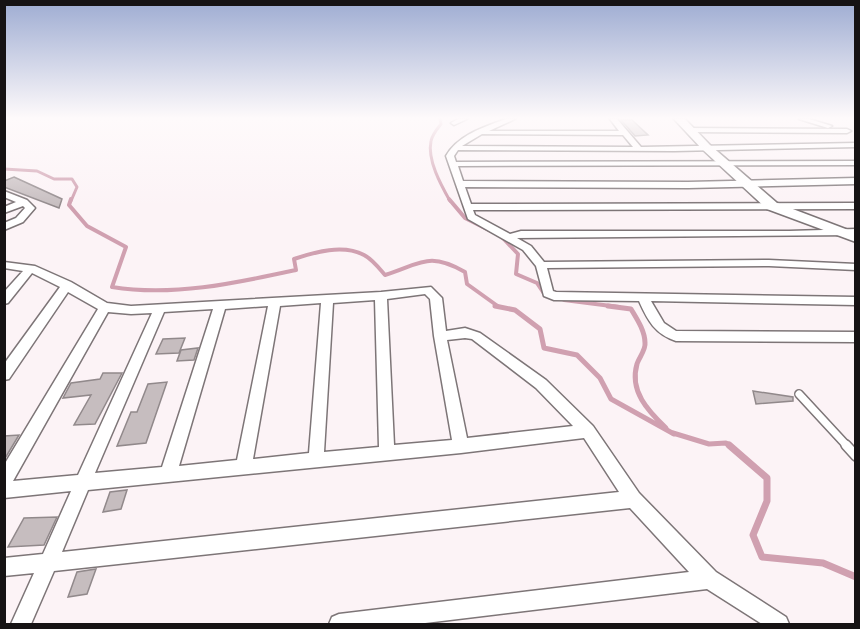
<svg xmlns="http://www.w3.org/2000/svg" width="860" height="629" font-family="Karla,sans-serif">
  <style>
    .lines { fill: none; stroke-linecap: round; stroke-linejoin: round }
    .stream-far3 { stroke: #d0a0b0; stroke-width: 3 }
    .stream-far2 { stroke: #d0a0b0; stroke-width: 4 }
    .stream-far1 { stroke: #d0a0b0; stroke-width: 5 }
    .stream { stroke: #d0a0b0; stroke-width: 7 }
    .building { fill: #c6bdbf; stroke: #91898b; stroke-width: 1.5 }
    .lane-far1-casing { stroke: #7d7577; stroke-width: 10 }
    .lane-casing { stroke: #7d7577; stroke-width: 12 }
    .street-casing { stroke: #7d7577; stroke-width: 3 }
    .secondary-casing { stroke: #7d7577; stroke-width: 3 }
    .lane-far1 { stroke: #fff; stroke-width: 7 }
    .lane { stroke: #fff; stroke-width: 9 }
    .street { fill: #fff; fill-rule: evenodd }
    .secondary { fill: #fff; fill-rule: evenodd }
  </style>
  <rect width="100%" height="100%" fill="#fcf3f6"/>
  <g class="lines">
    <!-- stream-far3 -->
    <g class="stream-far3">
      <path d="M440 119 441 124C437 129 432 135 431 141 427 160 441 185 450 201"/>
      <polyline points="4,169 37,171 54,179 72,179 77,187 71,201"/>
    </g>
    <!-- stream-far2 -->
    <g class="stream-far2">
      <path d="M71 199 69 205 87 226 126 247 112 287C173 297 236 283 296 270L294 259C315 252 343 244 364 255 372 259 379 268 385 275 421 264 428 251 465 272L467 284 499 307"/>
      <polyline points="449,199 465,218 493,232"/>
      <polyline points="501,236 518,254 516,274 537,283 545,295"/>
      <polyline points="564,300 619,307"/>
    </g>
    <!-- stream-far1 -->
    <g class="stream-far1">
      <polyline points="495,306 515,310 540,329 544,348 577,355 600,378 611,399 674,434"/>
      <path d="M608 306 631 309C637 319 645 331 645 343 646 349 639 358 637 364 629 391 648 411 666 428"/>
      <polyline points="673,433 709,444 726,443 731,447"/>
    </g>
    <!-- stream -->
    <polyline class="stream" points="729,445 767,478 767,501 753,535 762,557 823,563 856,577"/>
  </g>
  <!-- building -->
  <g class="building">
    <polygon points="621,120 632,120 648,135 635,136"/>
    <polygon points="14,177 62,199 59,208 4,187 4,181"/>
    <polygon points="185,338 179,353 156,354 163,339"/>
    <polygon points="198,348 194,360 177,361 181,350"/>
    <polygon points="103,373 122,373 95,424 74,425 91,395 63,398 71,383 100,379"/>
    <polygon points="167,382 146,443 117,446 131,412 137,412 148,384"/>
    <polygon points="753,391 793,397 793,401 756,404"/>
    <polygon points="19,435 4,460 4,436"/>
    <polygon points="127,490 121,509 103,512 110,492"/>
    <polygon points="57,517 44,545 8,547 24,518"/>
    <polygon points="96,569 87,594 68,597 77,572"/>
  </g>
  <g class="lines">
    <defs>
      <polyline id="lane-far1" points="799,394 848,447"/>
      <polyline id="lane" points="846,445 856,456"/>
      <g id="street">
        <polygon points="458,119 467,119 454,125 451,123"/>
        <path d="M506 119H515L489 131H619L610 119H617L641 147 856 143V147L674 151 458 150 454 156 456 162 856 161V165L458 166 463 181 688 182 856 178V184L688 188 465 187 471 204 856 203V209L473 210 475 215 510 234 521 231H789L856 229V235L517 238 531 246 544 262 769 260 856 264V270L769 266 547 268 553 291 556 292 856 297V305L651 301 664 323 676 331 856 332V342L676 341C655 334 648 321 639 301L554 300 544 296 536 266 523 250 468 219 446 156C458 135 484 127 506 119ZM482 134 623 135 633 147 462 146Z"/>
        <polygon points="799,119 809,119 832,126 828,128"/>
        <polygon points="688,128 847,129 851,131 847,133 691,132 688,132"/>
        <polygon points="4,191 27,200 35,208 23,222 4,230 4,223 16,218 25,208 23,206 4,213 4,207 16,202 4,197"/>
        <path d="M4 262 35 266 71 282 107 303 131 306 381 292 431 287 442 298 446 331 465 328 480 333 546 380 593 426 639 493 716 572 786 617 789 624H762L707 589 417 624H329L332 617 339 614 689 572 630 508 54 571 31 624H11L34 573 4 576V558L43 554 71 491 4 498V465L98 309 68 292 9 379 4 380V364L60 287 32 273 8 303 4 304V292L23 271 4 268ZM425 294 430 299 434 336 452 440 394 445 387 299ZM375 300 379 447 324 452 333 303ZM321 303 309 453 253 459 280 306ZM268 306 237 460 179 466 225 309ZM213 309 162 467 95 473 164 312ZM108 312 131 314 152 313 78 475 13 481ZM465 338 472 339 536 388 573 426 467 438 447 340ZM584 438 619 492 62 552 88 490 461 453Z"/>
      </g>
      <polygon id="secondary" points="674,119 685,119 710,145 777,203 856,233 856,242 767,209 702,149"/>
    </defs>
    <!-- lane-far1 casing -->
    <use href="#lane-far1" class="lane-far1-casing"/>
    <!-- lane casing -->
    <use href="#lane" class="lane-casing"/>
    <!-- street casing -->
    <use href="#street" class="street-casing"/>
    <!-- secondary casing -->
    <use href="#secondary" class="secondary-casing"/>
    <!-- lane-far1 -->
    <use href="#lane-far1" class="lane-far1"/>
    <!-- lane -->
    <use href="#lane" class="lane"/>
    <!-- street -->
    <use href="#street" class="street"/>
    <!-- secondary -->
    <use href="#secondary" class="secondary"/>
  </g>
  <!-- sky -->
  <linearGradient id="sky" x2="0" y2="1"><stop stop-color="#9eacd2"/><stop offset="0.57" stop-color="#fefafb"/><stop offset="1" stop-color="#fefafb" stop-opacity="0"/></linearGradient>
  <rect width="860" height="207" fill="url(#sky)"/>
  <!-- border -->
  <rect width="860" height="629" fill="none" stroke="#161314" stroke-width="12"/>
</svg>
